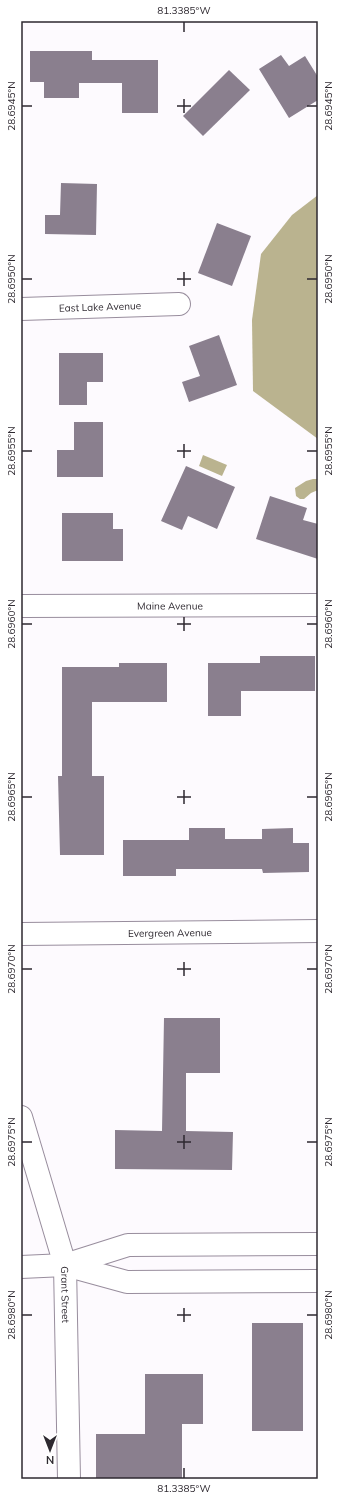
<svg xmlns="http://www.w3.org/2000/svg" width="339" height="1500" font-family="Mulish,sans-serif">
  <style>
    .water { fill: #bab38f }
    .building { fill: #8a7f8e }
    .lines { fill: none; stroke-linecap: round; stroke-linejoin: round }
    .street-casing { stroke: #988d9d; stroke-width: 24 }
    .secondary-casing { stroke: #988d9d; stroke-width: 24 }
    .primary-casing { stroke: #988d9d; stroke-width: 24 }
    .street { stroke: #fff; stroke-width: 22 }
    .secondary { stroke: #fff; stroke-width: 22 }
    .primary { stroke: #fff; stroke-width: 22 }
    .ticks { fill: none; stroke: #2e2930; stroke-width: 1.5 }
    .labels { text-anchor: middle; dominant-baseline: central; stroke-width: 3; stroke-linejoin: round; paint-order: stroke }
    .street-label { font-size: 10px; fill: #2e2930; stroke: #fff }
    .neatline { fill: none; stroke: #2e2930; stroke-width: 1.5 }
    .ticks-label { font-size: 10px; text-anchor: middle; fill: #2e2930 }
  </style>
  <rect width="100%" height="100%" fill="#fdfafe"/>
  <!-- water -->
  <g class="water">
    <polygon points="318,195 318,439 253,391 252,320 261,254 292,215"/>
    <polygon points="203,455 227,465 222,476 199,466"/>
    <polygon points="313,479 318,479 318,490 311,493 304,499 300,499 296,496 295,488 306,481"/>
  </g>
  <!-- building -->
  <g class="building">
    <polygon points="30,51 92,51 92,60 158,60 158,113 122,113 122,83 79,83 79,98 44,98 44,82 30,82"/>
    <polygon points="281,55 289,66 305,56 318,77 318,100 289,118 259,69"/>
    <polygon points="229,70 250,90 203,136 183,116"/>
    <polygon points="61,183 97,184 96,235 45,234 45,215 60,215"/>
    <polygon points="217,223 251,236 232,286 198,273"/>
    <polygon points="219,335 237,385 189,402 182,382 200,376 189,346"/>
    <polygon points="59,353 103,353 103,382 87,382 87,405 59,405"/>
    <polygon points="74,422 103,422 103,477 57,477 57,450 74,450"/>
    <polygon points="186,466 235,487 217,529 188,516 182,530 161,521"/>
    <polygon points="270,496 307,508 303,520 318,524 318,559 256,539"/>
    <polygon points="62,513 113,513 113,529 123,529 123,561 62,561"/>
    <polygon points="260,656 315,656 315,691 241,691 241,716 208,716 208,663 260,663"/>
    <polygon points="119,663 167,663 167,702 92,702 92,776 104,776 104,855 60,855 58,776 62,776 62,667 119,667"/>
    <polygon points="189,828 225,828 225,839 262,839 262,829 293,828 293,843 309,843 309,872 263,873 262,869 176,869 176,876 123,876 123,840 189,840"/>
    <polygon points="164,1018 220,1018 220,1073 186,1073 186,1131 233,1132 232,1170 115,1169 115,1130 162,1131"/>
    <rect x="252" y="1323" width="51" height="108"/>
    <polygon points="145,1374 203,1374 203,1424 182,1424 182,1479 96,1479 96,1434 145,1434"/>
  </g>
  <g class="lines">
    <defs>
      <g id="street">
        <path id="s1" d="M21 309 179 304"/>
        <path id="s2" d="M21 606 318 605"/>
        <path id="s3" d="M21 934 318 931"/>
      </g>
      <g id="secondary">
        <path id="s4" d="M21 1117 65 1265 69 1479"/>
      </g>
      <g id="primary">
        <polyline points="65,1265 127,1282 318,1281"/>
        <polyline points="21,1267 65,1265 128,1245 318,1244"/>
      </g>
    </defs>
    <!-- street casing -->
    <use href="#street" class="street-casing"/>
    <!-- secondary casing -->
    <use href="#secondary" class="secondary-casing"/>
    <!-- primary casing -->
    <use href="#primary" class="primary-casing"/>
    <!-- street -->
    <use href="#street" class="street"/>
    <!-- secondary -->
    <use href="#secondary" class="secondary"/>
    <!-- primary -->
    <use href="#primary" class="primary"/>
  </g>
  <!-- ticks -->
  <path class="ticks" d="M184 22V32M184 99V113M22 106H32M177 106H191M307 106H317M184 272V286M22 279H32M177 279H191M307 279H317M184 444V458M22 451H32M177 451H191M307 451H317M184 617V631M22 624H32M177 624H191M307 624H317M184 790V804M22 797H32M177 797H191M307 797H317M184 962V976M22 969H32M177 969H191M307 969H317M184 1135V1149M22 1142H32M177 1142H191M307 1142H317M184 1308V1322M22 1315H32M177 1315H191M307 1315H317M184 1468V1478"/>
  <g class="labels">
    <!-- street labels -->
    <g class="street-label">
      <text stroke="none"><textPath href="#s1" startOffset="79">East Lake Avenue</textPath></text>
      <text stroke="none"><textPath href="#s2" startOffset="149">Maine Avenue</textPath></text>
      <text stroke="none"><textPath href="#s3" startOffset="149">Evergreen Avenue</textPath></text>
      <text stroke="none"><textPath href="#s4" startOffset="184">Grant Street</textPath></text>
    </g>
  </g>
  <!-- border -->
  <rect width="339" height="1500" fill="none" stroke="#ffffff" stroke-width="44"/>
  <!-- north arrow -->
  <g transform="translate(50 1450) rotate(180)" stroke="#ffffff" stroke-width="3" paint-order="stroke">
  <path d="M0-3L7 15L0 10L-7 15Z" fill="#2e2930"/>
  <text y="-6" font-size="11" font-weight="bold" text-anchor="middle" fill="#2e2930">N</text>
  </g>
  <rect x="22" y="22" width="295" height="1456" class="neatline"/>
  <g class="ticks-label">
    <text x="184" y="14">81.3385°W</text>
    <text transform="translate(328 106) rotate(-90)" y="4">28.6945°N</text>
    <text transform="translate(11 106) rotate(-90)" y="4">28.6945°N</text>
    <text transform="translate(11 279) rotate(-90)" y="4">28.6950°N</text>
    <text transform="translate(328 279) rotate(-90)" y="4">28.6950°N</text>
    <text transform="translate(11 451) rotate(-90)" y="4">28.6955°N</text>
    <text transform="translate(328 451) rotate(-90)" y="4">28.6955°N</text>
    <text transform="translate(11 624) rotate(-90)" y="4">28.6960°N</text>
    <text transform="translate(328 624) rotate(-90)" y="4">28.6960°N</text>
    <text transform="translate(11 797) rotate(-90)" y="4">28.6965°N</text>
    <text transform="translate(328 797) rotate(-90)" y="4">28.6965°N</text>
    <text transform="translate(11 969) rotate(-90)" y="4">28.6970°N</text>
    <text transform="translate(328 969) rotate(-90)" y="4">28.6970°N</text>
    <text transform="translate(11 1142) rotate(-90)" y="4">28.6975°N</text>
    <text transform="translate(328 1142) rotate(-90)" y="4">28.6975°N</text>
    <text transform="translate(11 1315) rotate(-90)" y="4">28.6980°N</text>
    <text transform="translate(328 1315) rotate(-90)" y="4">28.6980°N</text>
    <text x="184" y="1492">81.3385°W</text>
  </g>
</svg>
